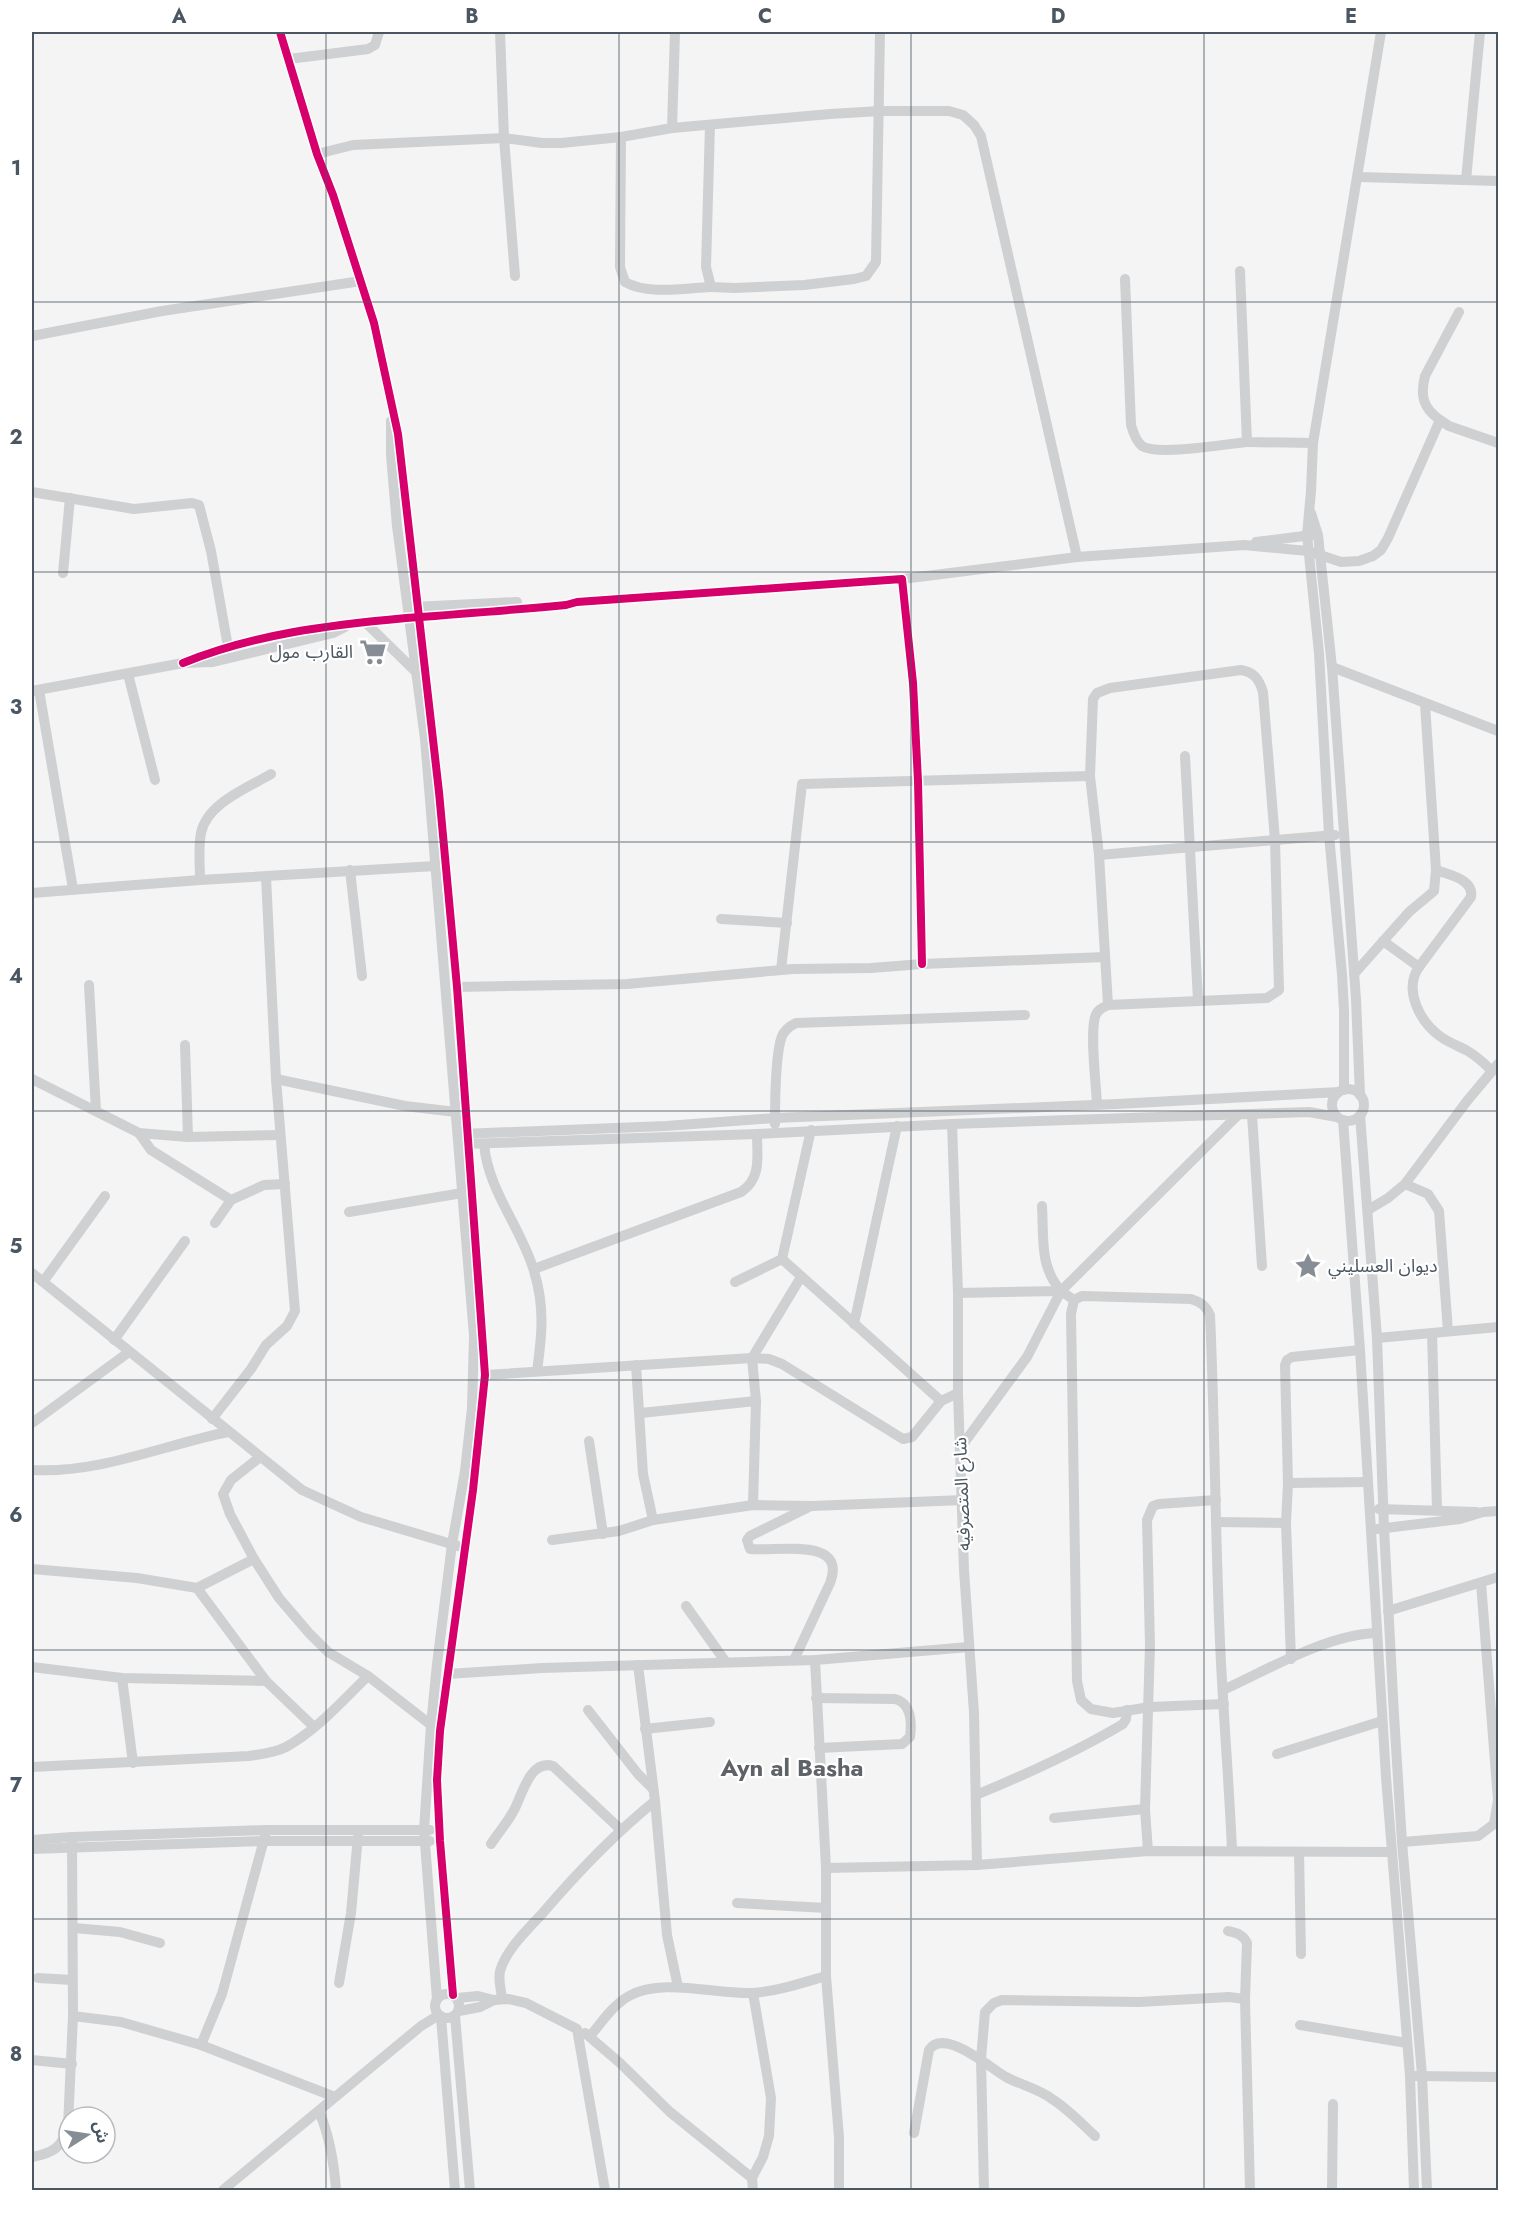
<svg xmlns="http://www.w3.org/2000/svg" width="1530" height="2222" font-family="Jost,'Noto Sans Arabic',sans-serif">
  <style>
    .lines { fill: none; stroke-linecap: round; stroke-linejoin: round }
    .minor { stroke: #ced0d2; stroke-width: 10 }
    .cycleway-casing { stroke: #fff; stroke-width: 11 }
    .cycleway { stroke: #d6006c; stroke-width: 8 }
    .grid { fill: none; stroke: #4a5661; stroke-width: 1.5; stroke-opacity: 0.55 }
    .labels { text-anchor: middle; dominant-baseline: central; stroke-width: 4.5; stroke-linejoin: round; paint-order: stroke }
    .poi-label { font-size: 18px; fill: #4a5661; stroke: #fff; text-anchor: end }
    .street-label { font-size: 18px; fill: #4a5661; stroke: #fff }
    .district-label { font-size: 24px; font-weight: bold; fill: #5f6368; stroke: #fff }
    .neatline { fill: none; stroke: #4a5661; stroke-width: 2 }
    .grid-label { font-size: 20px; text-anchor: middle; font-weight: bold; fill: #4a5661 }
  </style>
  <rect width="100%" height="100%" fill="#f4f4f4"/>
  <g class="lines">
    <!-- minor -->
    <g class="minor">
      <polyline points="280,32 317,154 333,195 374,323 398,434 439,792 457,987 485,1375 473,1490 440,1731 437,1780 440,1841 453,1995"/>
      <polyline points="500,32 504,138 515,276"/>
      <polyline points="289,59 368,49 375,45 379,32"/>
      <polyline points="710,125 706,267 711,287 735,288 804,285 854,279 866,276 876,262 880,32"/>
      <polyline points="672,128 675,32"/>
      <path d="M621 137 620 267 625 282C647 295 685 288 711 287"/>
      <polyline points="317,154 353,145 504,138 542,143 561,143 621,137 672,128 830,114 880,111 949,111 963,115 974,125 981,136 1077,557"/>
      <polyline points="1359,177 1498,181"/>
      <polyline points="1466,180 1480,32"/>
      <polyline points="1240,271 1247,442 1313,443"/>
      <path d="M1125 279 1131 425C1133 432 1136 441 1142 446 1158 456 1226 444 1247 442"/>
      <polyline points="32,336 162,311 361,281"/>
      <polyline points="1440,420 1449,426 1498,443"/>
      <polyline points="391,421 391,455 397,526 425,739 474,1336 472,1408 465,1471 452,1544 437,1664 431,1725 424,1830 437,1999"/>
      <polyline points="32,492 134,509 192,503 199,505 211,551 228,647"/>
      <polyline points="1311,513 1318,535 1332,667 1356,999 1360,1095"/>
      <polyline points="1256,542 1312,535"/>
      <polyline points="63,573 70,498"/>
      <path d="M902 579 1077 557 1244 545 1308 551 1341 562 1359 561 1373 556 1381 550 1388 538 1440 420C1423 408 1420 396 1425 376L1459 312"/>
      <polyline points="413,607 517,602"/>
      <polyline points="365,622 416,672"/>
      <path d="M183 663C254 634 330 625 406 618 460 614 513 610 566 605L577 602 902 579 913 683 918 781 922 964"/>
      <polyline points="1332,667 1498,731"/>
      <polyline points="128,674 155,780"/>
      <polyline points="39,690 73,889"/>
      <polyline points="32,691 183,663 213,662 333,633 345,627"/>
      <polyline points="1185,756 1198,1000"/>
      <polyline points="1099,855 1335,835"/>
      <polyline points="350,870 362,976"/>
      <path d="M200 880C200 865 198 848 201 833 207 803 248 788 271 774"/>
      <polyline points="32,893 200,880 435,866"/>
      <polyline points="721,919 787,923"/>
      <path d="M1383 941 1419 967 1471 897C1474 879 1449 875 1436 870"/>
      <path d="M1419 967C1403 990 1420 1022 1441 1037 1448 1042 1458 1046 1466 1050 1475 1055 1484 1063 1492 1071"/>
      <polyline points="781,970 802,784 1090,776"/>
      <polyline points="1354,974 1409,912 1434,891 1436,870 1425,704"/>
      <polyline points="89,985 96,1111"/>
      <polyline points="457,987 627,984 793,969 871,968 922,964 1105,957"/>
      <polyline points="185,1045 188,1137"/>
      <polyline points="32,1079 139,1133 188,1137 280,1135"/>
      <polyline points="276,1079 405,1106 456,1112"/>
      <circle cx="1348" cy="1105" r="16"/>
      <polyline points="1344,1090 1344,1011 1342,974 1329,835 1319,653 1307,535 1311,491 1313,443 1381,32"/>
      <path d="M1097 1104C1096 1084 1090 1035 1095 1017 1097 1010 1102 1008 1108 1005L1267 998 1279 990 1275 840 1263 692C1259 679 1254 672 1241 670L1110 688 1097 693 1093 699 1090 776 1099 855 1108 1005"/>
      <polyline points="1252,1115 1262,1266"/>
      <polyline points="1360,1115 1377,1338 1384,1528 1394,1715 1402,1842 1422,2075 1427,2190"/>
      <polyline points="1343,1120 1360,1350 1386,1777 1410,2076 1414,2190"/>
      <path d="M775 1124C775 1103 775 1054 782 1036 785 1029 790 1026 796 1023L1025 1015"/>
      <polyline points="952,1124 958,1293 958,1393 964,1570 974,1713 977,1865"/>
      <polyline points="139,1133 151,1150 231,1200"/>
      <polyline points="461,1134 666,1126 775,1118 1117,1104 1339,1092"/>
      <polyline points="463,1144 757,1134 952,1124 1309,1112 1337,1117"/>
      <path d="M484 1144C488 1191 521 1227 534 1271 545 1307 542 1335 537 1371"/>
      <polyline points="1405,1184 1428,1194 1439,1211 1448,1331"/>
      <path d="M1042 1206C1044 1237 1039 1266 1061 1291"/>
      <polyline points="1368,1210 1388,1198 1405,1184 1467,1101 1498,1064"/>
      <polyline points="349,1212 462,1193"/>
      <polyline points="215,1223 231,1200 264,1185 285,1184"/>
      <polyline points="782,1259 941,1401"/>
      <path d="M534 1269 741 1192C762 1178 757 1156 757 1134"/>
      <polyline points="32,1273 302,1490 361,1517 458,1546"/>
      <polyline points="43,1282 105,1196"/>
      <polyline points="735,1282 782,1259 811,1130"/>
      <path d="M958 1293 1061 1291 1074 1300 1082 1296 1191 1299C1201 1302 1206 1306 1210 1315 1215 1424 1215 1533 1220 1642 1223 1711 1229 1781 1232 1850"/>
      <polyline points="1074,1300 1071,1314 1077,1681 1081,1700 1091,1709 1113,1713 1150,1707 1224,1704"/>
      <polyline points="854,1324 897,1126"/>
      <polyline points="1432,1333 1437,1510"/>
      <polyline points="1377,1338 1498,1327"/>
      <polyline points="114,1340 185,1241"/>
      <polyline points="485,1375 752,1358 769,1359 782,1364 903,1439 912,1437 941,1401 958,1393"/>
      <polyline points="641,1413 756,1401"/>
      <polyline points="212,1419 251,1369 266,1345 287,1326 295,1311 276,1079 266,877"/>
      <polyline points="32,1423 129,1352"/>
      <polyline points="589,1441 603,1534"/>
      <polyline points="961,1447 1027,1357 1061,1291 1238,1115"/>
      <polyline points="260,1457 231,1480 223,1494 230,1514 254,1559 279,1598 309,1633 328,1652 368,1676 431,1725"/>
      <path d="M32 1470C99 1474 163 1445 228 1432"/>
      <polyline points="1288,1483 1367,1482"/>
      <polyline points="753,1505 756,1401 752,1358 801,1277"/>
      <polyline points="1379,1509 1477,1512"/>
      <polyline points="653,1520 753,1505 812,1506 964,1500"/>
      <polyline points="1217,1522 1286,1523"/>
      <polyline points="1377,1529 1460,1519 1483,1512 1498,1511"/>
      <polyline points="552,1540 619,1531 653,1520 643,1474 636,1365"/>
      <polyline points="32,1569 137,1578 197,1588 254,1559"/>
      <polyline points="197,1588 266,1681 314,1727"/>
      <polyline points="686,1606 725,1661"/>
      <polyline points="1388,1611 1498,1577"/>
      <polyline points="1291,1659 1286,1523 1288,1483 1285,1365 1287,1360 1292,1357 1360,1350"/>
      <path d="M794 1660 830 1583C848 1536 776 1552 750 1549L747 1540 750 1536 809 1507"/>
      <polyline points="815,1660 826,1868 826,1976 839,2138 839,2190"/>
      <polyline points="638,1665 655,1801 667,1935 678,1987"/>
      <polyline points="32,1667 122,1678 266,1681"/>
      <polyline points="447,1674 542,1668 815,1660 969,1647"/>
      <polyline points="122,1678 133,1763"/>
      <path d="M1223 1690C1269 1669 1326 1635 1376 1633"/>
      <path d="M816 1698 895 1699C911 1703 912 1722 910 1737L902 1744 819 1748"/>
      <polyline points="588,1710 638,1774 653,1789"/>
      <polyline points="645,1729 710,1722"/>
      <polyline points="1277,1754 1382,1721"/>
      <path d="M32 1767 249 1756C261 1754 274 1753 286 1747 317 1730 342 1701 368 1676"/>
      <path d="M976 1795C1027 1774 1076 1752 1123 1724L1126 1719 1127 1710"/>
      <polyline points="1054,1818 1145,1809"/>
      <polyline points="32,1840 72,1837 265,1830 430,1830"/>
      <polyline points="1402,1842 1478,1836 1494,1824 1498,1800 1481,1583"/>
      <path d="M491 1844C498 1833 507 1823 513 1812 522 1797 529 1759 553 1766L620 1829"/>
      <polyline points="32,1849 264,1841 430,1841"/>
      <polyline points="1148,1851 1145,1809 1150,1645 1147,1520 1153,1506 1159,1504 1216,1500"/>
      <polyline points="1299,1852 1301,1954"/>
      <polyline points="826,1868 977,1865 1148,1851 1392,1852"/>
      <polyline points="737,1903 826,1908"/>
      <polyline points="74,1928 120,1932 160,1943"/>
      <path d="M1228 1931C1236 1933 1243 1934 1247 1943L1245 1999 1250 2190"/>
      <polyline points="38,1978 72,1980"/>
      <polyline points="339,1983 351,1913 358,1836"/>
      <polyline points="753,1993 771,2098 769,2136 763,2157 752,2178 753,2190"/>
      <circle cx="447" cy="2006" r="12"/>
      <polyline points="457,1998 478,1996 494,2000 508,1999 526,2003 577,2029 605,2190"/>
      <path d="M502 1998C501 1990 498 1980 500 1971 506 1950 527 1930 541 1915 576 1874 613 1835 655 1801"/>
      <polyline points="459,2011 480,2007 494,2000"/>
      <polyline points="73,2016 121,2022 201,2045 335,2097"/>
      <polyline points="455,2016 470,2190"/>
      <polyline points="441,2017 455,2190"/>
      <polyline points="1300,2025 1407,2043"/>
      <polyline points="585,2033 620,2063 670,2112 752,2178"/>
      <path d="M590 2036C602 2022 613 2005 629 1996 662 1977 717 1995 753 1993 778 1991 802 1983 826 1976"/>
      <polyline points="201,2045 222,1994 265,1836"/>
      <polyline points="32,2060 72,2064"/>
      <polyline points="1416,2076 1498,2077"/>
      <path d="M319 2111C330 2137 334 2162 336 2190"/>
      <path d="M914 2133 929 2050C944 2027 990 2068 1006 2077 1021 2085 1039 2089 1052 2099 1068 2109 1081 2123 1095 2136"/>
      <path d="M32 2157C53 2153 62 2148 68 2126L73 2016 72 1840"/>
      <polyline points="223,2190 421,2026 439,2015"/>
      <polyline points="984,2190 981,2059 985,2012 994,2003 1002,2000 1139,2002 1229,1997 1245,1999"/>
      <polyline points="1332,2190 1333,2104"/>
    </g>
    <defs>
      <g id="cycleway">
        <polyline points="280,32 317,154 333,195 374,323 398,434 439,792 457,987 485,1375 473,1490 440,1731 437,1780 440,1841 453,1995"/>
        <path d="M183 663C254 634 330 625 406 618 460 614 513 610 566 605L577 602 902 579 913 683 918 781 922 964"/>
      </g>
    </defs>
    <!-- cycleway casing -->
    <use href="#cycleway" class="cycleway-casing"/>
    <!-- cycleway -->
    <use href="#cycleway" class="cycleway"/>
  </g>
  <!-- grid -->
  <path class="grid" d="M326 32V2190M619 32V2190M911 32V2190M1204 32V2190M32 302H1498M32 572H1498M32 842H1498M32 1111H1498M32 1380H1498M32 1650H1498M32 1919H1498"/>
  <!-- icons -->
  <defs>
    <symbol id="supermarket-bare" viewBox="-9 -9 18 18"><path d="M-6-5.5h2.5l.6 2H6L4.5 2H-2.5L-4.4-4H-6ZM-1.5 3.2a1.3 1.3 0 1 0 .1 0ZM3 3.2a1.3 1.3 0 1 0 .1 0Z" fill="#868d94" stroke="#fff" stroke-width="2.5" paint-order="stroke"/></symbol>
    <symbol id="sight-bare" viewBox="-9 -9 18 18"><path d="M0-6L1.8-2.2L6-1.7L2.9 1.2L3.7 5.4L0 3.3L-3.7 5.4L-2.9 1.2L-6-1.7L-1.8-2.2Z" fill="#868d94" stroke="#fff" stroke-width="2.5" paint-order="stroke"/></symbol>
  </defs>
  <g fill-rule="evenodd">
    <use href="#supermarket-bare" x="354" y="633" width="38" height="38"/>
    <use href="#sight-bare" x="1289" y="1247" width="38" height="38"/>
  </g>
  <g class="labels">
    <!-- poi labels -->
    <g class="poi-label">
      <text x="353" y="652">القارب مول</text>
      <text x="1328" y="1266" text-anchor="start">ديوان العسليني</text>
    </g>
    <!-- street labels -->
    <g class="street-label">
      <text transform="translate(962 1494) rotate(-92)">شارع المتصرفيه</text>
    </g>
    <!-- district labels -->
    <g class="district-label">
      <text x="792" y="1767">Ayn al Basha</text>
    </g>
  </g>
  <!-- border -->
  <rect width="1530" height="2222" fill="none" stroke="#ffffff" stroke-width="66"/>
  <!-- north arrow -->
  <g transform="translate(87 2135) rotate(78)"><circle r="28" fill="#ffffff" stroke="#b7bbc0" stroke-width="1.5"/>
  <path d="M0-4.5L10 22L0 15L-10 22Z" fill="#868d94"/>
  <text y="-9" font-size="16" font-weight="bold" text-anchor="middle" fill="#4a5661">ش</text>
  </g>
  <rect x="33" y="33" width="1464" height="2156" class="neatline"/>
  <g class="grid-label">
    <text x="179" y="23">A</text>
    <text x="472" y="23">B</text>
    <text x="765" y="23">C</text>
    <text x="1058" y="23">D</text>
    <text x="1351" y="23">E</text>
    <text x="16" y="175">1</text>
    <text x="16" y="444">2</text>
    <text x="16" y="714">3</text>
    <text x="16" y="983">4</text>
    <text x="16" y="1253">5</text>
    <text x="16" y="1522">6</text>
    <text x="16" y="1792">7</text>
    <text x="16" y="2061">8</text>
  </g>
</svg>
